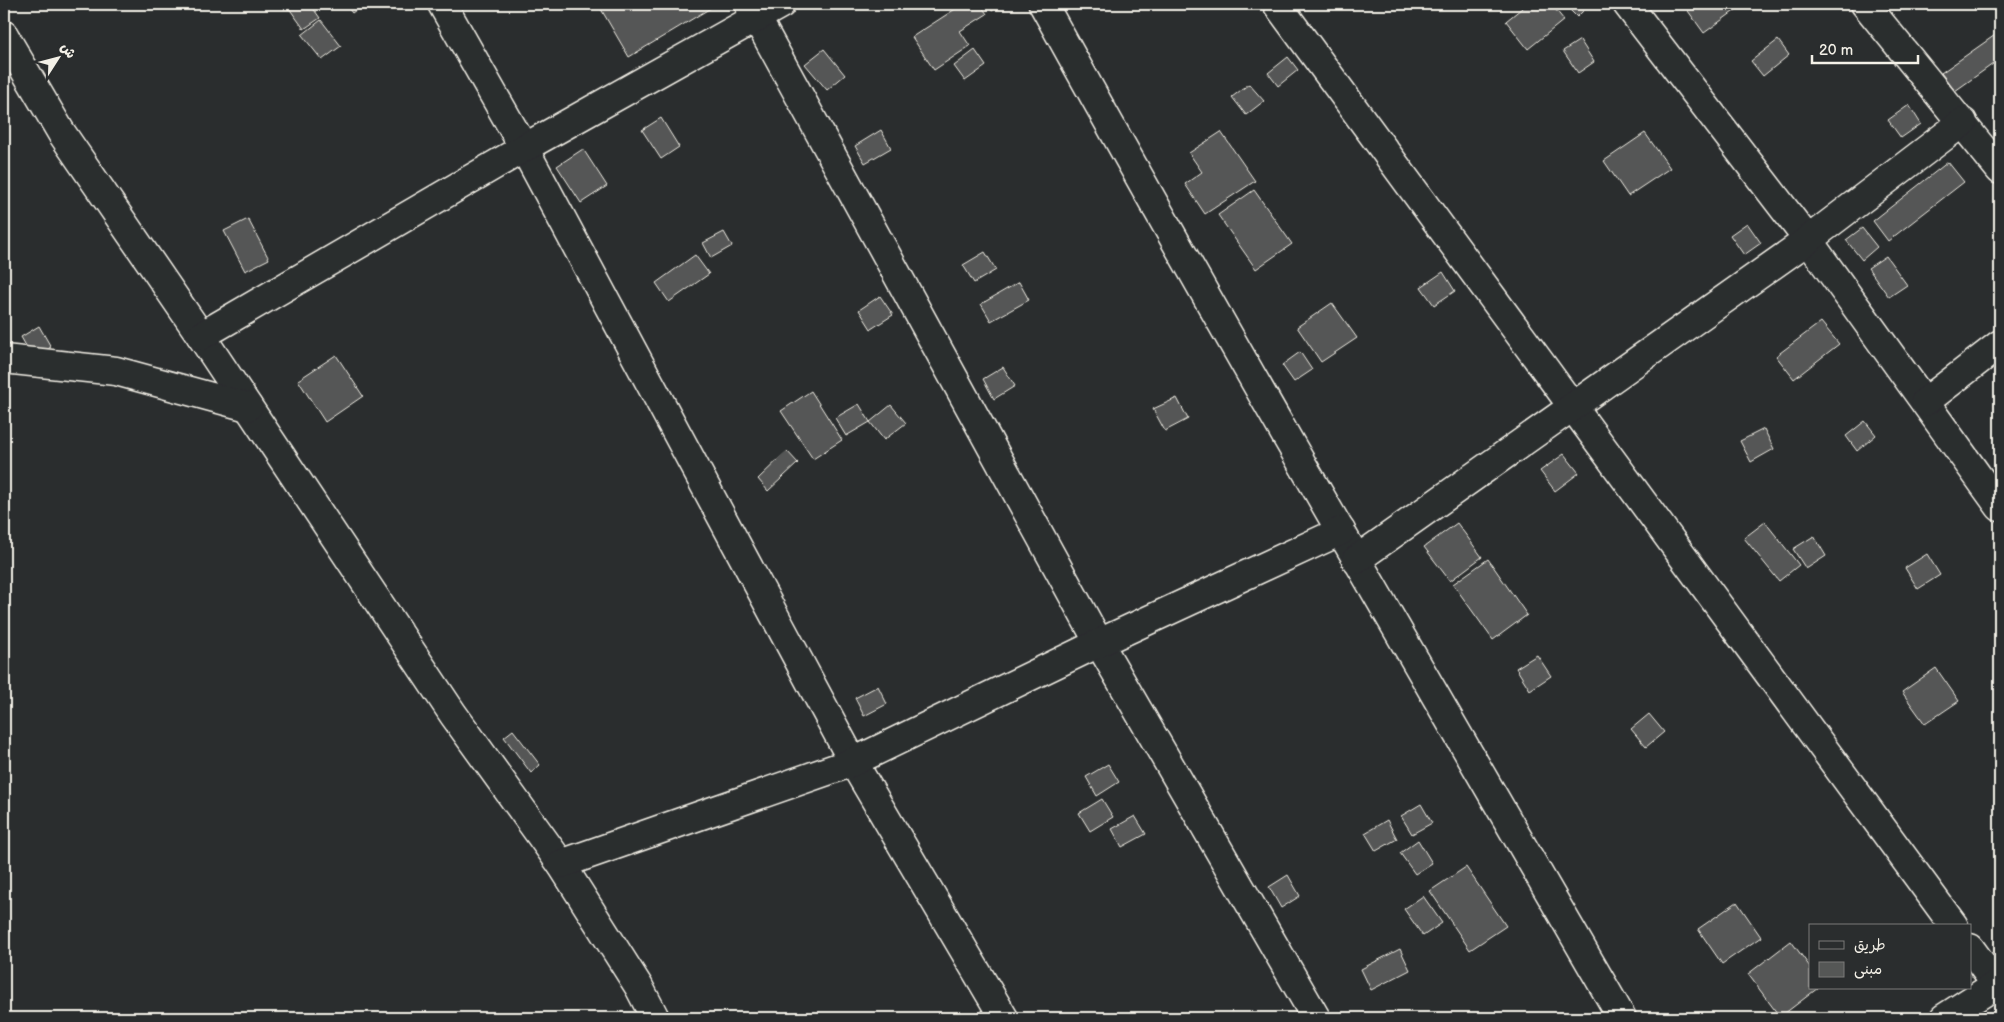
<svg xmlns="http://www.w3.org/2000/svg" width="2004" height="1022" font-family="'Balsamiq Sans','Playpen Sans Arabic',sans-serif">
  <style>
    .building { fill: #555756; stroke: #f4f1e8 }
    .lines { fill: none; stroke-linecap: round; stroke-linejoin: round }
    .street-casing { stroke: #f4f1e8; stroke-width: 31 }
    .street { stroke: #2a2d2e; stroke-width: 28 }
  </style>
  <rect width="100%" height="100%" fill="#2a2d2e"/>
  <filter id="ink" filterUnits="userSpaceOnUse"><feTurbulence type="fractalNoise" baseFrequency=".02" numOctaves="2"/><feDisplacementMap in="SourceGraphic" scale="10" xChannelSelector="R" yChannelSelector="G"/><feConvolveMatrix kernelMatrix="1 2 1 2 8 2 1 2 1" color-interpolation-filters="sRGB"/></filter>
  <g filter="url(#ink)">
    <!-- building -->
    <g class="building">
      <polygon points="286,4 310,4 320,18 304,29"/>
      <polygon points="345,4 364,4 352,13"/>
      <polygon points="598,4 713,4 714,6 629,57"/>
      <polygon points="963,4 980,4 987,14 960,31 970,46 934,70 912,37"/>
      <polygon points="987,4 1003,4 992,11"/>
      <polygon points="1527,4 1551,4 1564,20 1528,49 1506,21"/>
      <polygon points="1564,4 1585,4 1588,6 1577,17"/>
      <polygon points="1683,4 1744,4 1704,33"/>
      <polygon points="1993,4 2000,4 2000,22 1990,6"/>
      <polygon points="321,20 341,46 322,60 302,35"/>
      <polygon points="1998,33 2000,37 2000,59 1955,91 1941,73"/>
      <polygon points="1580,40 1594,62 1578,73 1563,51"/>
      <polygon points="1778,40 1789,55 1763,76 1751,61"/>
      <polygon points="824,49 845,75 827,90 805,64"/>
      <polygon points="975,50 986,66 965,81 954,66"/>
      <polygon points="1288,57 1298,70 1278,86 1268,73"/>
      <polygon points="1249,84 1264,101 1246,115 1232,97"/>
      <polygon points="1909,105 1921,124 1901,138 1888,120"/>
      <polygon points="661,118 679,147 661,159 642,130"/>
      <polygon points="881,130 891,148 865,163 855,146"/>
      <polygon points="1221,132 1255,181 1205,214 1185,184 1202,172 1189,153"/>
      <polygon points="1645,133 1670,168 1628,196 1604,161"/>
      <polygon points="583,149 607,186 581,203 557,166"/>
      <polygon points="1948,162 1964,182 1888,241 1873,221"/>
      <polygon points="1254,190 1292,244 1256,269 1218,215"/>
      <polygon points="248,219 269,259 245,271 224,231"/>
      <polygon points="1747,223 1761,243 1744,255 1730,235"/>
      <polygon points="1862,228 1877,247 1862,260 1846,240"/>
      <polygon points="724,232 732,246 711,258 703,243"/>
      <polygon points="985,252 996,270 974,283 963,265"/>
      <polygon points="695,255 709,274 669,302 656,283"/>
      <polygon points="1886,256 1907,285 1889,297 1868,268"/>
      <polygon points="1443,272 1455,291 1434,305 1421,287"/>
      <polygon points="1019,282 1029,300 991,321 981,304"/>
      <polygon points="880,296 893,315 871,329 859,310"/>
      <polygon points="1332,303 1357,338 1321,362 1297,327"/>
      <polygon points="1821,322 1839,344 1794,379 1776,356"/>
      <polygon points="39,326 51,347 33,358 21,337"/>
      <polygon points="1300,352 1312,370 1294,382 1282,365"/>
      <polygon points="336,355 363,396 325,422 298,380"/>
      <polygon points="1003,367 1015,386 994,399 983,379"/>
      <polygon points="811,391 842,440 813,459 781,411"/>
      <polygon points="1177,398 1188,419 1165,431 1153,409"/>
      <polygon points="859,404 870,422 846,436 835,418"/>
      <polygon points="891,405 906,423 884,440 870,422"/>
      <polygon points="1865,421 1876,435 1857,451 1846,436"/>
      <polygon points="1764,429 1774,449 1751,462 1740,441"/>
      <polygon points="787,451 798,463 768,491 758,479"/>
      <polygon points="1564,454 1579,473 1555,491 1540,471"/>
      <polygon points="1765,522 1799,565 1779,581 1744,538"/>
      <polygon points="1457,523 1482,557 1450,581 1424,547"/>
      <polygon points="1814,536 1826,556 1806,569 1793,549"/>
      <polygon points="1927,554 1940,575 1918,589 1905,568"/>
      <polygon points="1488,559 1527,615 1493,640 1453,584"/>
      <polygon points="1537,655 1551,676 1530,690 1516,668"/>
      <polygon points="1936,668 1959,701 1925,724 1902,692"/>
      <polygon points="878,686 887,704 864,716 855,698"/>
      <polygon points="1649,714 1664,732 1646,747 1631,729"/>
      <polygon points="513,730 540,765 531,773 504,737"/>
      <polygon points="1108,764 1119,782 1097,796 1086,777"/>
      <polygon points="1102,799 1113,817 1090,831 1079,813"/>
      <polygon points="1421,804 1432,823 1412,834 1401,816"/>
      <polygon points="1135,816 1146,834 1122,847 1112,829"/>
      <polygon points="1387,820 1397,839 1376,851 1365,833"/>
      <polygon points="1418,840 1432,863 1415,874 1400,853"/>
      <polygon points="1466,867 1506,926 1470,950 1430,891"/>
      <polygon points="1288,875 1300,896 1281,908 1269,887"/>
      <polygon points="1423,896 1442,923 1423,936 1404,909"/>
      <polygon points="1737,902 1761,937 1722,964 1698,929"/>
      <polygon points="1791,941 1810,967 1810,988 1818,988 1780,1017 1748,974"/>
      <polygon points="1400,949 1410,970 1371,990 1361,969"/>
    </g>
    <g class="lines">
      <defs>
        <g id="street">
          <polyline points="442,4 524,148 853,762 1004,1018"/>
          <polyline points="749,4 1099,643 1316,1018"/>
          <path d="M1043 4C1231 345 1427 681 1622 1018"/>
          <polyline points="1277,4 1954,926"/>
          <polyline points="1627,4 1808,240 2000,507"/>
          <polyline points="1865,4 2000,170"/>
          <polyline points="4,35 61,132 201,336 453,714 561,864 639,987 655,1018"/>
          <polyline points="201,336 524,148 781,4"/>
          <polyline points="4,359 116,371 248,407"/>
          <polyline points="1925,402 2000,344"/>
          <polyline points="1356,560 1808,240 1963,122"/>
          <polyline points="561,864 853,762 1099,643 1341,531"/>
          <polyline points="1970,948 2000,989"/>
          <polyline points="1944,1018 2000,982"/>
        </g>
      </defs>
      <!-- street casing -->
      <use href="#street" class="street-casing"/>
      <!-- street -->
      <use href="#street" class="street"/>
    </g>
  </g>
  <!-- margin -->
  <rect width="2004" height="1022" fill="none" stroke="#2a2d2e" stroke-width="20"/>
  <rect x="10" y="10" width="1984" height="1002" fill="none" stroke="#f4f1e8" stroke-width="2" filter="url(#ink)"/>
  <!-- legend -->
  <rect x="1809" y="924" width="162" height="65" fill="#2a2d2e" stroke="#7b7b78"/>
  <rect x="1819" y="941" width="25" height="8" fill="#2a2d2e" stroke="#7b7b78"/>
  <text x="1854" y="950" font-size="15" fill="#f4f1e8">طريق</text>
  <rect x="1819" y="962" width="25" height="15" fill="#555756" stroke="#7b7b78"/>
  <text x="1854" y="974" font-size="15" fill="#f4f1e8">مبنى</text>
  <!-- north arrow -->
  <g transform="translate(58 58) rotate(54)" stroke="#2a2d2e" stroke-width="4" paint-order="stroke">
  <path d="M0-4L9 19L0 12L-9 19Z" fill="#f4f1e8"/>
  <text y="-8" font-size="14" font-weight="bold" text-anchor="middle" fill="#f4f1e8">ش</text>
  </g>
  <!-- scale -->
  <path d="M1812 55v8h106v-8" fill="none" stroke="#f4f1e8" stroke-width="2.5"/>
  <text x="1819" y="55" font-size="15" fill="#f4f1e8" stroke="#2a2d2e" stroke-width="4" paint-order="stroke">20 m</text>
</svg>
